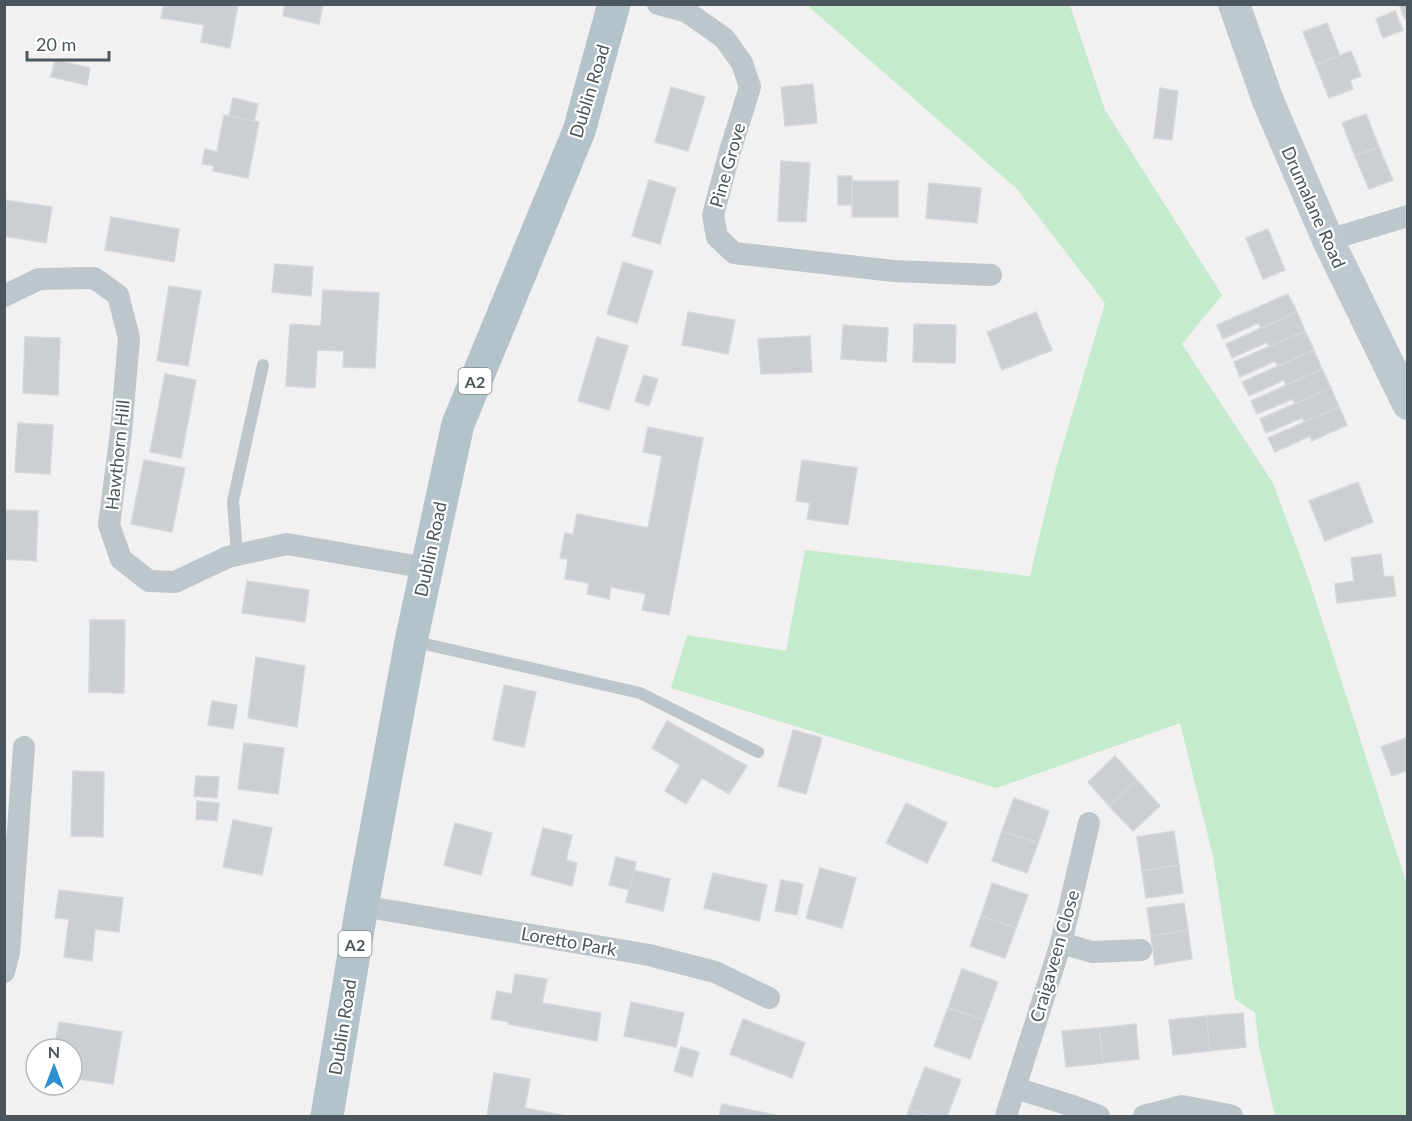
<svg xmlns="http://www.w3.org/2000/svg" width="1412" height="1121" font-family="Lato,sans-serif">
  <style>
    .green { fill: #c3ebcc }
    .building { fill: #cbced2; stroke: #d5d7db; stroke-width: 1.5 }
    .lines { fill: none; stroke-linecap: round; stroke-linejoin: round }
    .lane { stroke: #bdc6cb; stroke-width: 12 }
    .street { stroke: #bdc6cb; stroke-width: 22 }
    .secondary { stroke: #bec9cf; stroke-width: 32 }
    .primary { stroke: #b3c3cb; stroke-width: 33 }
    .labels { text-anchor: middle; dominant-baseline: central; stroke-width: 4.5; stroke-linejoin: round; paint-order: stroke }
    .shield { fill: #fff; stroke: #80898c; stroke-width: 1.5 }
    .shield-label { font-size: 16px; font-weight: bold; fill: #4a565b }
    .street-label { font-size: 18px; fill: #4a565b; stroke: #fff }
  </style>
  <rect width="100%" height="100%" fill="#f2f0f0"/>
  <!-- green -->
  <polygon class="green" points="810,4 1070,5 1105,110 1222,295 1182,344 1273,483 1310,583 1407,885 1407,1116 1275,1116 1259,1046 1255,1013 1235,999 1213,856 1180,723 997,788 671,688 687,635 786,651 805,550 1030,576 1055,472 1105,303 1017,189 808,6"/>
  <!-- building -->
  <g class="building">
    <polygon points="164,4 238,4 230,48 201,42 204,25 161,18"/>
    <polygon points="285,4 323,5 319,24 283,16"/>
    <polygon points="1399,4 1408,4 1408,18 1405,19"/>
    <polygon points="1395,11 1403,30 1383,38 1376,19"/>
    <polygon points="1327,23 1340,56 1316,65 1303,32"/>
    <polygon points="1351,51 1361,76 1350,80 1353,89 1329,98 1316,65"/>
    <polygon points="55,60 90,68 87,85 51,77"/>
    <polygon points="813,84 817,123 785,126 781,87"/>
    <polygon points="671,87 705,97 688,151 655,142"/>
    <polygon points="1160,88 1178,91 1172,140 1154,138"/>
    <polygon points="233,98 258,104 254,121 229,116"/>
    <polygon points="1366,114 1379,147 1355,156 1342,123"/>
    <polygon points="224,115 259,122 248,178 213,171 214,166 202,164 205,149 217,152"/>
    <polygon points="1379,147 1393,180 1369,189 1355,156"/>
    <polygon points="781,161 810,163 806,222 778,221"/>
    <rect x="838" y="176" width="14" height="29"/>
    <polygon points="649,180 676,188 660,244 632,236"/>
    <rect x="852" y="181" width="46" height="36"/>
    <polygon points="929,183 981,188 977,223 926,218"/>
    <polygon points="4,200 52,207 46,243 4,236"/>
    <polygon points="111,217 179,229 174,262 105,250"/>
    <polygon points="1268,229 1285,270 1263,279 1246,238"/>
    <polygon points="623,262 653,271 637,323 607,314"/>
    <polygon points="275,264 313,267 311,296 272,292"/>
    <polygon points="169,286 201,291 188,366 157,361"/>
    <polygon points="323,290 379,293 375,368 343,367 344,351 317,350 315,388 286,386 290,324 321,326"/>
    <polygon points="1288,294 1297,312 1261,328 1258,323 1223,339 1217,325"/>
    <polygon points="688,312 735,320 728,354 682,345"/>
    <polygon points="1036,312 1052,350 1002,370 987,332"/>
    <polygon points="1297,312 1305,331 1269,347 1267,342 1232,358 1226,344"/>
    <polygon points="914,324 956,325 955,363 913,362"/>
    <polygon points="843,325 888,328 886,362 841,359"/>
    <polygon points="1305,331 1314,350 1278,366 1275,361 1240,377 1234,362"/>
    <polygon points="810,336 812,372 761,374 758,339"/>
    <polygon points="25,337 60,338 58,395 23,393"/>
    <polygon points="597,337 628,346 609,410 578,401"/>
    <polygon points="1314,350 1322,369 1286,385 1284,380 1249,396 1242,382"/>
    <polygon points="1322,369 1331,388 1295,404 1293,399 1257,414 1251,401"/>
    <polygon points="165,374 196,380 181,458 150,452"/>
    <polygon points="644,375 658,379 649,406 635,401"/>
    <polygon points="1331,388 1339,407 1304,422 1302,418 1266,433 1260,419"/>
    <polygon points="1339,407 1347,425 1312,441 1310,436 1275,452 1268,438"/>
    <polygon points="18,423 53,425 50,474 15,472"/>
    <polygon points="648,427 703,438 669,615 642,610 646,594 611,587 609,599 587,594 589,583 565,579 568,559 560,558 565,533 573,535 577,514 648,528 662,456 643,452"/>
    <polygon points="144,460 185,468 172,532 131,524"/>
    <polygon points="802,460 857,468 848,525 807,519 810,503 796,501"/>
    <polygon points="1358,482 1373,522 1325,541 1309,501"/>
    <polygon points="5,510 38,511 36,561 4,559"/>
    <polygon points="1381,554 1384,577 1393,576 1396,596 1337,603 1335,584 1354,581 1351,558"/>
    <polygon points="247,581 309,590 305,622 242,613"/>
    <polygon points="90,620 125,620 124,693 89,692"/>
    <polygon points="256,657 305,666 297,727 248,718"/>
    <polygon points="504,685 536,692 524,747 493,740"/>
    <polygon points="212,701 237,705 233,729 208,725"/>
    <polygon points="667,721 747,766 729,794 702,778 686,804 665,791 680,765 652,748"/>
    <polygon points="793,730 822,738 806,794 778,786"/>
    <polygon points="1408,737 1408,770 1392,776 1381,747"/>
    <polygon points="244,743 284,748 278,794 238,789"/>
    <polygon points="1115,756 1137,780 1109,806 1088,782"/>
    <polygon points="73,771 104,772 103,837 71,836"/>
    <polygon points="196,776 219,777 217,798 194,796"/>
    <polygon points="1137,780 1160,806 1133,831 1109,806"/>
    <polygon points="1014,798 1049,811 1038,843 1002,831"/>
    <polygon points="197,801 219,803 217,821 196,819"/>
    <polygon points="906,803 947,823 927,863 886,843"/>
    <polygon points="233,820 272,828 262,875 223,867"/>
    <polygon points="455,823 492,833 481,875 444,865"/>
    <polygon points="543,828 572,835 566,860 577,863 572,886 531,875"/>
    <polygon points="1002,831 1038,843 1027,873 992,861"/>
    <polygon points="1174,831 1179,865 1142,871 1137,837"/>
    <polygon points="616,857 636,862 629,890 609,885"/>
    <polygon points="1179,865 1183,893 1146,898 1142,871"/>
    <polygon points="820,868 856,878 842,928 806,918"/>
    <polygon points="634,870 670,879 663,911 626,902"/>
    <polygon points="713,873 767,885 759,921 704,908"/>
    <polygon points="781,880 803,884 797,915 775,911"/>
    <polygon points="992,883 1028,895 1016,928 981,916"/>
    <polygon points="59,890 123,898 119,932 95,929 92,961 64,957 69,919 55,918"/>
    <polygon points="1184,903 1188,930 1151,936 1147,908"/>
    <polygon points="981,916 1016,928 1005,958 970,946"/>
    <polygon points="1188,930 1192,959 1155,965 1151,936"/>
    <polygon points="962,969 998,982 984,1020 948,1008"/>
    <polygon points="515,974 547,979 542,1003 601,1013 597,1041 508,1024 508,1022 491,1019 497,991 512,994"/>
    <polygon points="631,1002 684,1013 676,1047 624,1036"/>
    <polygon points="948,1008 984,1020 970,1059 934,1046"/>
    <polygon points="1243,1013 1246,1047 1210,1051 1206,1016"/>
    <polygon points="1206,1016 1210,1051 1173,1055 1169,1020"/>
    <polygon points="743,1019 805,1043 792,1078 730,1054"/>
    <polygon points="59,1022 122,1032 113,1084 72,1078 74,1056 72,1055 72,1049 54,1049"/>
    <polygon points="1136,1024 1139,1059 1103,1063 1099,1028"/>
    <polygon points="1099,1028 1103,1063 1066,1067 1062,1031"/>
    <polygon points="681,1047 699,1052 692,1077 674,1071"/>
    <polygon points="925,1067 961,1080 947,1116 930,1116 909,1109"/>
    <polygon points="494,1073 530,1079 525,1108 562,1115 562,1116 487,1116"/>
    <polygon points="722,1104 780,1116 719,1116"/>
    <polygon points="909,1109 930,1116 907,1116"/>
  </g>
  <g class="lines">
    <!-- lane -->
    <g class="lane">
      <polyline points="237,555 233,501 263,365"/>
      <polyline points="412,641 640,693 758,752"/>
    </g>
    <!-- street -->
    <g class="street">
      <polyline points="658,4 687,12 724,38 742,63 750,87 730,151 713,215 717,237 734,253 894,271 991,275"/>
      <polyline points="1328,240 1408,216"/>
      <polyline points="4,296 39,279 94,278 118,295 129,338 121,432 109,525 121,559 149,581 175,582 228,557 287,544 427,568"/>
      <polyline points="362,906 649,955 715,972 769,998"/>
      <polyline points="1061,943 1092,952 1141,950"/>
      <polyline points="4,972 9,953 24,747"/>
      <polyline points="1015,1088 1073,1106 1099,1116"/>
      <polyline points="1006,1116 1061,943 1089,823"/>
      <polyline points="1144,1116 1182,1106 1224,1114 1232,1116"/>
    </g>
    <!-- secondary -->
    <polyline class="secondary" points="1234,4 1268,101 1328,240 1408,404"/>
    <!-- primary -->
    <polyline class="primary" points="327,1116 362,906 411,641 458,424 579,131 614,4"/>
  </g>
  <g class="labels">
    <!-- shield labels -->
    <g class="shield">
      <rect x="458.5" y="368" width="33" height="26" rx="4.5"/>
      <rect x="338.5" y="931" width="33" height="26" rx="4.5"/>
    </g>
    <g class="shield-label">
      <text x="475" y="381">A2</text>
      <text x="355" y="944">A2</text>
    </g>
    <!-- street labels -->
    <g class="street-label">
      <text transform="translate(589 91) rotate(-73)">Dublin Road</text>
      <text transform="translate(727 165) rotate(-74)">Pine Grove</text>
      <text transform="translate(1314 207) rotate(66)">Drumalane Road</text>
      <text transform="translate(117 455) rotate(-84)">Hawthorn Hill</text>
      <text transform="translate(430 549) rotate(-78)">Dublin Road</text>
      <text transform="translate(569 941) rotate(10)">Loretto Park</text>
      <text transform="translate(1054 956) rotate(-74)">Craigaveen Close</text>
      <text transform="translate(342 1027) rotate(-81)">Dublin Road</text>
    </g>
  </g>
  <!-- border -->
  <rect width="1412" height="1121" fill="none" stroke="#4a565b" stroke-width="12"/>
  <!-- north arrow -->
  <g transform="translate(54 1067)"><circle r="28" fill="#ffffff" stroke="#b7bbbd" stroke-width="1.5"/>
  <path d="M0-4.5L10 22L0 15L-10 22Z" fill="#2d90cf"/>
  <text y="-9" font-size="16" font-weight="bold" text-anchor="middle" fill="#4a565b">N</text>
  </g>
  <!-- scale -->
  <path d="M27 51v9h82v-9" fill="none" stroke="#4a565b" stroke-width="3"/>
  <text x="36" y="51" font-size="18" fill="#4a565b" stroke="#ffffff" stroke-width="4.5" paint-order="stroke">20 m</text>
</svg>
